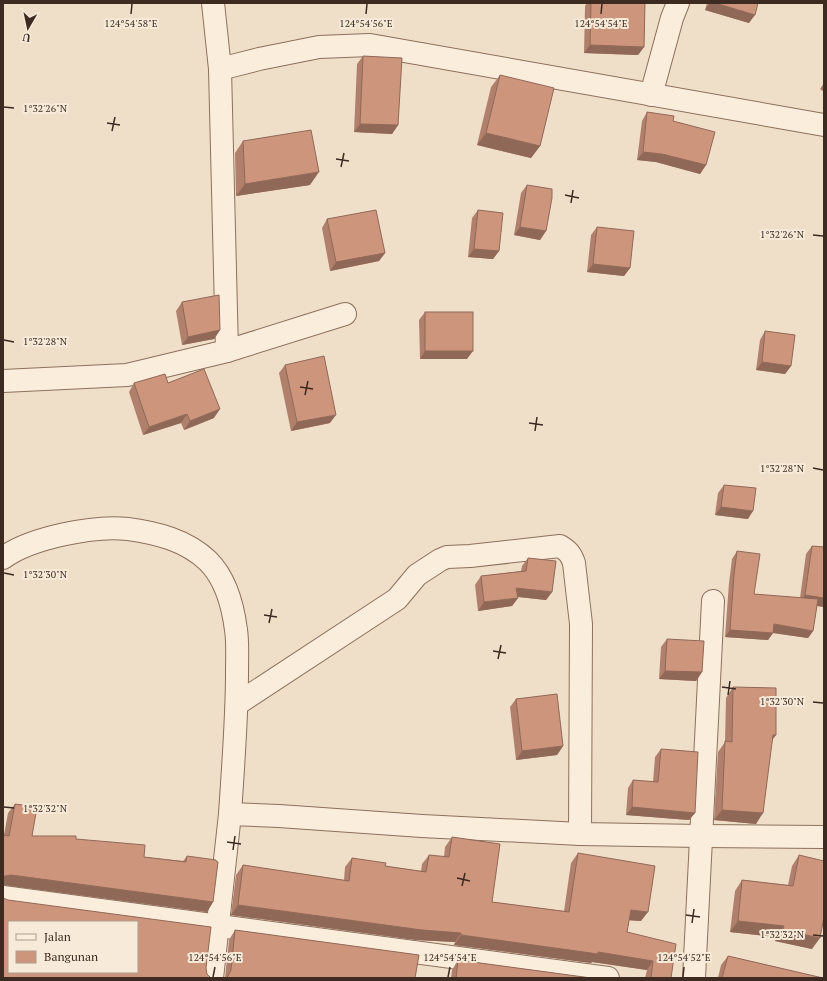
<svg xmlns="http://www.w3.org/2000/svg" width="827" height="981" font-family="'PT Serif',serif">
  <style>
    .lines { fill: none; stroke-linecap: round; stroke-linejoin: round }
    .minor-casing { stroke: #8c705c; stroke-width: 24 }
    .minor { stroke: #faeddc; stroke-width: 22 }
    .wall { fill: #b1806c }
    .shaded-wall { fill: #906858 }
    .building { fill: #ce957d; stroke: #906858; fill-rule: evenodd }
    .ticks { fill: none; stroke: #3d2a20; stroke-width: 1.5 }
    .ticks-label { font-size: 10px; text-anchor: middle; fill: #3d2a20; stroke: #f7ead8; stroke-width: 4; stroke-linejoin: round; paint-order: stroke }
  </style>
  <rect width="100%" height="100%" fill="#f0dfc8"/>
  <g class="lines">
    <defs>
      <g id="minor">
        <polyline points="213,3 220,69 259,59 319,47 370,45 824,125"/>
        <polyline points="220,69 227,351"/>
        <polyline points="651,95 672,18 678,3"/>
        <polyline points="3,381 127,375 227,351 345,314"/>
        <path d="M3 558C30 538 94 525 128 529 157 533 186 540 208 561 226 579 233 606 236 630 238 643 237 658 237 672 237 719 233 767 230 814"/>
        <path d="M237 704 397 599 417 575 440 560 447 557 470 556 560 546C568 551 571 554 574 563L581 624 580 834"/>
        <polyline points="3,897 608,978"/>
        <polyline points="212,978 230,814 279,816 422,826 580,834 701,836 824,837"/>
        <polyline points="694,978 713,601"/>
      </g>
    </defs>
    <!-- minor casing -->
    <use href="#minor" class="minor-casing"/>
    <!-- minor -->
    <use href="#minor" class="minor"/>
  </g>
  <!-- wall -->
  <g class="wall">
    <polygon points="587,3 645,3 644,47 638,55 584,53 585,6"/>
    <polygon points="707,3 758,3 749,23 705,10"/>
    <polygon points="363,56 398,125 392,134 354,132 357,64"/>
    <polygon points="500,75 540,146 531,158 477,145 491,87"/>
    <polygon points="824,83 824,92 820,89"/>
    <polygon points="647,112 673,121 706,165 700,174 656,162 637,160 642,121"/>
    <polygon points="243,141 310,185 236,196 235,153"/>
    <polygon points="527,185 546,231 540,240 514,235 521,193"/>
    <polygon points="478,210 499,251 493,259 468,257 472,218"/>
    <polygon points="327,219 385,253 379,261 330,271 322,228"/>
    <polygon points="597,227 630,268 624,276 587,272 591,235"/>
    <polygon points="182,302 220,330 214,339 182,345 176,311"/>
    <polygon points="425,312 467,359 420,359 419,320"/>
    <polygon points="765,331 791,366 785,374 756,370 760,340"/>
    <polygon points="285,365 330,423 291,431 279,373"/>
    <polygon points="134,383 168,383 214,418 184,430 181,423 143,435 129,392"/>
    <polygon points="724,485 748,519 715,515 718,493"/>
    <polygon points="812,546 824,547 824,607 817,606 813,631 808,638 773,633 768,640 725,637 729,583 732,559 737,551 754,594 800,598 806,554"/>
    <polygon points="528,558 552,592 546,600 518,597 518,598 512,606 478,611 475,585 481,576 521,571 522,566"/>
    <polygon points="667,639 702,672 696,681 659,679 661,647"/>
    <polygon points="733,687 772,740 756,824 714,820 718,752 725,742 726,698"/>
    <polygon points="516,699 563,746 557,755 516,760 510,707"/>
    <polygon points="661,749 695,813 689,820 626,815 628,788 633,780 653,782 655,757"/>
    <polygon points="15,804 32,836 76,839 144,857 183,861 187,856 213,902 207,912 5,885 4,835 8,813"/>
    <polygon points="452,837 492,902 564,911 571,863 578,853 641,921 629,920 627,932 671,978 645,978 647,970 592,962 591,963 454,945 455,942 416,940 231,915 236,875 243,865 344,880 345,867 352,858 385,866 421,871 422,864 429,855 444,857 445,847"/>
    <polygon points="799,855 812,949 775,941 776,937 730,932 735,891 742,880 788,885 792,866"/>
    <polygon points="235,930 415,978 225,978 229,940"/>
    <polygon points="728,956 823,978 718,978 721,965"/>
    <polygon points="458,960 591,978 451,978 452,970"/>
  </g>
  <!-- shaded-wall -->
  <g class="shaded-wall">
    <polygon points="710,3 715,3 755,15 749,23 705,10"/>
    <polygon points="590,45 644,47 638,55 584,53"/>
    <polygon points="360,124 398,125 392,134 354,132"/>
    <polygon points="486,133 540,146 531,158 477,145"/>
    <polygon points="643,152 662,154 706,165 700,174 656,162 637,160"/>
    <polygon points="319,172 310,185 236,196 245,184"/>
    <polygon points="520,227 546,231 540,240 514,235"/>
    <polygon points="474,249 499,251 493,259 468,257"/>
    <polygon points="385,253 379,261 330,271 336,262"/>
    <polygon points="593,264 630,268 624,276 587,272"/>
    <polygon points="220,330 214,339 182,345 188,337"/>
    <polygon points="425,351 473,351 467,359 420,359"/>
    <polygon points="762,362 791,366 785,374 756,370"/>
    <polygon points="220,409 214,418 184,430 190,421"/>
    <polygon points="187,414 181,423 143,435 149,427"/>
    <polygon points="336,415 330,423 291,431 297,422"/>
    <polygon points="721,507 753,511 748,519 715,515"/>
    <polygon points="516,588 552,592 546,600 510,596"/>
    <polygon points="805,595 824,598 824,607 799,603"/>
    <polygon points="518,598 512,606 478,611 484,602"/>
    <polygon points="774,624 813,631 808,638 773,633 768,640 725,637 730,630"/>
    <polygon points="665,671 702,672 696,681 659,679"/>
    <polygon points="773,735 776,735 768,746"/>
    <polygon points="563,746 557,755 516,760 522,751"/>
    <polygon points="632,807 695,813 689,820 626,815"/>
    <polygon points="722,810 763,813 756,824 714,820"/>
    <polygon points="11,875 213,902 207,912 3,885 3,877 5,876"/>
    <polygon points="238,905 461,933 455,942 416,940 231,915"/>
    <polygon points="631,910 648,912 641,921 624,920"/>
    <polygon points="738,921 784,926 776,937 730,932"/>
    <polygon points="783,930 820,938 812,949 775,941"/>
    <polygon points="461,935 598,952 653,961 647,970 592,962 591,963 454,945"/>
  </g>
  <!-- building -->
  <g class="building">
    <polygon points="591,3 645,3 644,47 590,45"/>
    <polygon points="715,3 758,3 755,15"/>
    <polygon points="363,56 402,58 398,125 360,124"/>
    <polygon points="500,75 554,88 540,146 486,133"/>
    <polygon points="647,112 674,116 673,121 715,132 706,165 662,154 643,152"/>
    <polygon points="311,130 319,172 245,184 243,141"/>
    <polygon points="527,185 552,189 552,198 546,231 520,227"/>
    <polygon points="376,210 385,253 336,262 327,219"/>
    <polygon points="478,210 503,213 499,251 474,249"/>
    <polygon points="597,227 634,231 630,268 593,264"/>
    <polygon points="219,295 220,330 188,337 182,302"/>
    <rect x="425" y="312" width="48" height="39"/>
    <polygon points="765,331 795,335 791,366 762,362"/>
    <polygon points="324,356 336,415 297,422 285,365"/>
    <polygon points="204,369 220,409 190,421 187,414 149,427 134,383 165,374 168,383"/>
    <polygon points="724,485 756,488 753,511 721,507"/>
    <polygon points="812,546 824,547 824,598 805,595"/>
    <polygon points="737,551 760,554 754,594 818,599 813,631 774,624 773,633 730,630 734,575"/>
    <polygon points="528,558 556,561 552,592 516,588 518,598 484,602 481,576 526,571"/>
    <polygon points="667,639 704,641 702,672 665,671"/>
    <polygon points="733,687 776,688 776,735 773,735 763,813 722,810 725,741 732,742"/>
    <polygon points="557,694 563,746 522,751 516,699"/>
    <polygon points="661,749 698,752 695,813 632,807 633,780 658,782"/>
    <polygon points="15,804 37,807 32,836 76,836 76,839 145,845 144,857 186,862 187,856 216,860 216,861 218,862 213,902 11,875 5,876 3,877 3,835 9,836"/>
    <polygon points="452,837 500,844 492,902 569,912 578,853 655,866 648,912 631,910 627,932 676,944 671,978 651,978 653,961 598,952 598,954 461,935 461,933 422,930 238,905 243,865 349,881 352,858 386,863 385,866 426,872 429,855 449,857"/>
    <polygon points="799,855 824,861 824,917 820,938 783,930 784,926 738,921 742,880 793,886"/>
    <path d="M3 898 8 900 211 927 206 968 207 974 211 978H3V977H4H3ZM9 922H137V972H9Z"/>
    <polygon points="235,930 419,955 415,978 226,978 228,976 231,970"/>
    <polygon points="728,956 823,978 722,978"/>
    <polygon points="458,960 591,978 456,978"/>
  </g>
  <!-- ticks -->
  <path class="ticks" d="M131 14 132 4M366 14 367 4M601 14 602 4M4 107 14 108M107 123 120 125M112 131 115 117M336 159 349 161M341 167 344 153M565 195 579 198M571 203 573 190M813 235 823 236M4 340 14 342M300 387 313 389M305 395 308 381M529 423 543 425M535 431 537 417M813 468 823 470M4 573 14 575M264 615 277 617M269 623 272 609M493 651 506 653M498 659 501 645M722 687 736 689M728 695 730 681M813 702 823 703M4 807 14 808M227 842 241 844M233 850 235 836M457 878 470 881M462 886 465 873M686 915 700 917M692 923 694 909M813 935 823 936M213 977 215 967M448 977 450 967M683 977 684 967"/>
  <g class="ticks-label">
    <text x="131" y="27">124°54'58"E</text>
    <text x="366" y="27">124°54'56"E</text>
    <text x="601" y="27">124°54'54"E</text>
    <text x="45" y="112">1°32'26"N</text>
    <text x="782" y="238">1°32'26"N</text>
    <text x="45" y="345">1°32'28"N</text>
    <text x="782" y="472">1°32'28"N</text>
    <text x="45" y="578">1°32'30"N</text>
    <text x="782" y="705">1°32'30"N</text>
    <text x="45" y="812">1°32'32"N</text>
    <text x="782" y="938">1°32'32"N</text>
    <text x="215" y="961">124°54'56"E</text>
    <text x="450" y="961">124°54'54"E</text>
    <text x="684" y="961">124°54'52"E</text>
  </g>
  <!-- border -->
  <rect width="827" height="981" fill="none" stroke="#3d2a20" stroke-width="8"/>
  <!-- legend -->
  <rect x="8" y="921" width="130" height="52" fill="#f7ead8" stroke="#ad9d8e"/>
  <rect x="16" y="934" width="20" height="6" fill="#faeddc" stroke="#ad9d8e"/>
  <text x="44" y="941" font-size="12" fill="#3d2a20">Jalan</text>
  <rect x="16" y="951" width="20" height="12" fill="#ce957d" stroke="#ad9d8e"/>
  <text x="44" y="961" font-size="12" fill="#3d2a20">Bangunan</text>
  <!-- north arrow -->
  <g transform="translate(28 28) rotate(189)" stroke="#f7ead8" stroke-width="3" paint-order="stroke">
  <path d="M0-3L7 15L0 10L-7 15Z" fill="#3d2a20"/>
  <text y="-6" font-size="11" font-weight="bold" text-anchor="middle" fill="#3d2a20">U</text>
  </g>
</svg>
